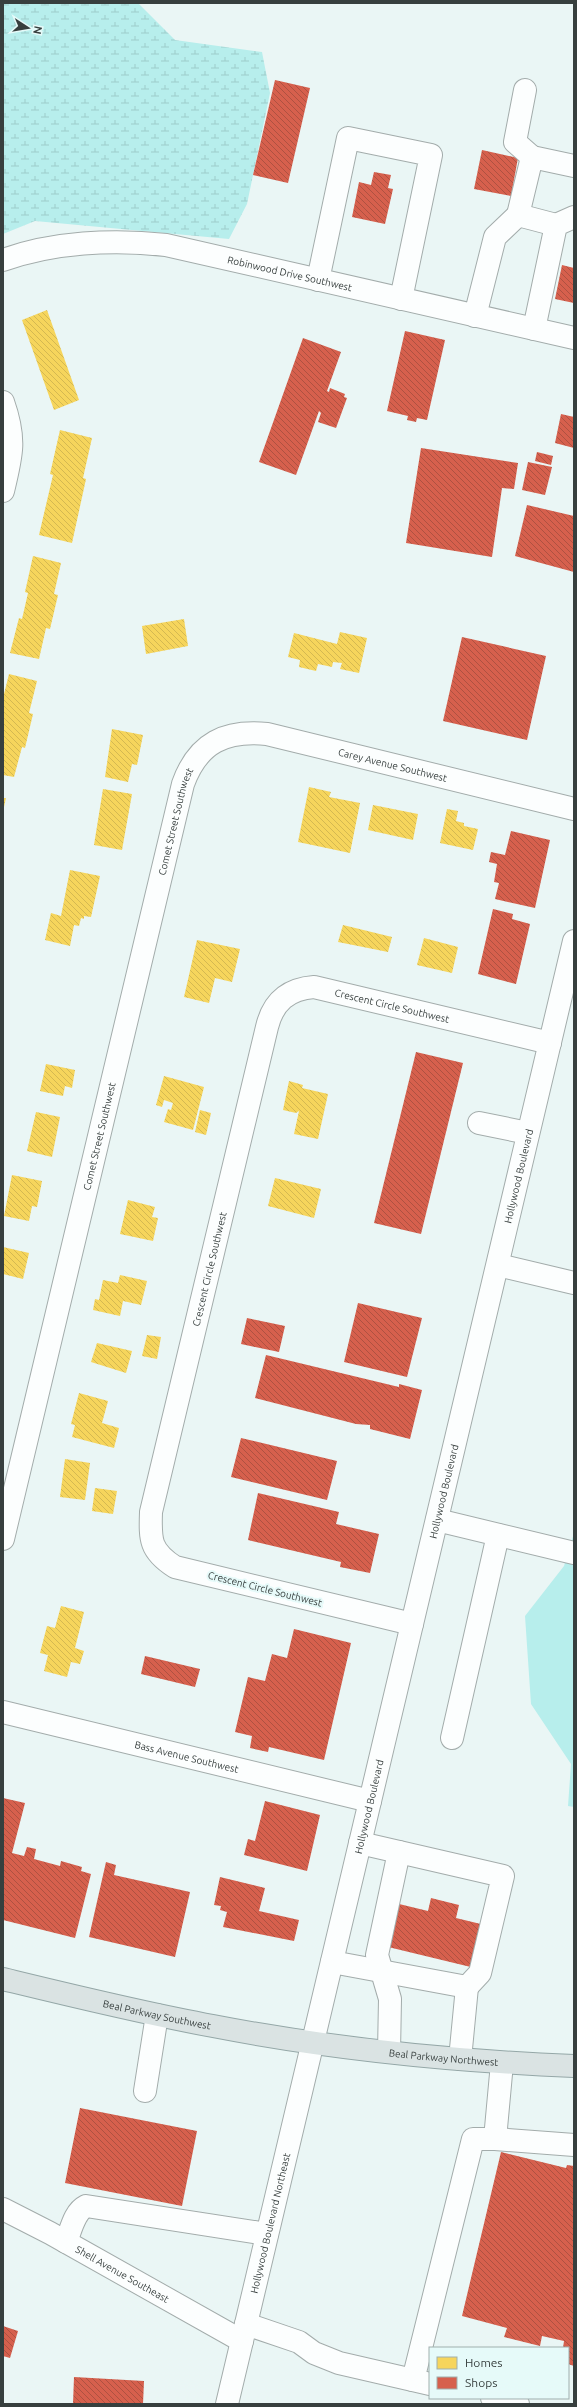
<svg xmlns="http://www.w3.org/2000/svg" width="577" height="2407" font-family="Ubuntu,sans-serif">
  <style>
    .wetland { fill: url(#wetland-marsh) }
    .park { fill: #b7eeec }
    .homes { fill: url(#homes-back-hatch) }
    .shops { fill: url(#shops-back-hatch) }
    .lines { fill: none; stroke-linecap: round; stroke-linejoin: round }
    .minor-casing { stroke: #a3acab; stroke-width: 24 }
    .major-casing { stroke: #94a7a7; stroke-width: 24 }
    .minor { stroke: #fcfefe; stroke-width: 22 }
    .major { stroke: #dae3e3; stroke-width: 22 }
    .labels { text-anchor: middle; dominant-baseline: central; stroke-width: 4; stroke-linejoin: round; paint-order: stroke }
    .street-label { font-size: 10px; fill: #373f3e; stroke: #e6faf9 }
  </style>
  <defs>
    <pattern id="wetland-marsh" width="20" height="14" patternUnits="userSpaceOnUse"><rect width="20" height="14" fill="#b7eeec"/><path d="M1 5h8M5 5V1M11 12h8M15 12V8" fill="none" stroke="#9ecdcb"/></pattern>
    <pattern id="homes-back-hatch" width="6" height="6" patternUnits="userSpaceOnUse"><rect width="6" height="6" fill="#f6d55c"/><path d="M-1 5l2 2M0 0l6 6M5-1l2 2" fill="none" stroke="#d4b851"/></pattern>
    <pattern id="shops-back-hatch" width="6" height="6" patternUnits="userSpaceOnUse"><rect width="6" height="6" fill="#d6604d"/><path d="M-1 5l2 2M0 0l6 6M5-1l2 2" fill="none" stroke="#ae5141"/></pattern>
  </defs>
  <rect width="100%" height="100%" fill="#eaf6f5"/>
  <!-- wetland -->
  <polygon class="wetland" points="3,3 138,3 175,40 262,52 270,93 247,204 229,239 35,221 3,234"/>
  <!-- park -->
  <polygon class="park" points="574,1533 574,1807 568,1806 571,1764 531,1704 525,1616 564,1566"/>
  <!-- homes -->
  <g class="homes">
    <polygon points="47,310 79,400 54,410 22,320"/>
    <polygon points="60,430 92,438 83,478 86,479 72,543 39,535 53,475 50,474"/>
    <polygon points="33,556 61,563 54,594 58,595 50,629 46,628 39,659 10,653 19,618 22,619 28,593 25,592"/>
    <polygon points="184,619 188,646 146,654 142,626"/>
    <polygon points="340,632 367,638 359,673 340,669 342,663 333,662 332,667 318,664 316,671 299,667 300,660 288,657 294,633 337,644"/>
    <polygon points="9,674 37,681 29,713 33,714 25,748 22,747 14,777 3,775 3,698"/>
    <polygon points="112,729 143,735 137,765 132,764 128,782 105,777"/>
    <polygon points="309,787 331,792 329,797 360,803 350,853 298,842"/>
    <polygon points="103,789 132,794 122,850 94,845"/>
    <polygon points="3,798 6,798 4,807 3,807"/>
    <polygon points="373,805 418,814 413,840 368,830"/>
    <polygon points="447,809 458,811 456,821 464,823 464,826 478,829 473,850 440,843"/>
    <polygon points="70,870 100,876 91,917 84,916 84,919 81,918 79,926 74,925 70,946 45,940 51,913 61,916"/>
    <polygon points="343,925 392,937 388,952 338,942"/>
    <polygon points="424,938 458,947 452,973 417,965"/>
    <polygon points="197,940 240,949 232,982 215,978 209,1003 184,997"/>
    <polygon points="46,1064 75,1070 72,1088 65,1086 63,1096 40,1091"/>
    <polygon points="164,1076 204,1087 193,1130 164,1122 168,1109 171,1110 173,1103 164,1100 162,1107 156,1105"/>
    <polygon points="289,1081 303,1085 302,1088 328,1094 318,1139 294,1134 299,1111 296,1113 283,1110"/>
    <polygon points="200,1110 211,1113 206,1135 195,1132"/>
    <polygon points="36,1112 60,1117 52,1157 27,1151"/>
    <polygon points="12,1175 42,1181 37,1207 32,1206 29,1221 4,1216"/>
    <polygon points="275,1178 321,1189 314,1218 268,1206"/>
    <polygon points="128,1200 155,1207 152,1217 158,1218 153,1241 120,1234"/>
    <polygon points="3,1247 29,1253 23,1279 3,1274"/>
    <polygon points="120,1275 147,1281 141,1305 123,1301 120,1316 93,1310 95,1299 99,1300 103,1280 118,1283"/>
    <polygon points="147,1335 161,1337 157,1359 142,1356"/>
    <polygon points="97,1343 132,1351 126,1373 91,1362"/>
    <polygon points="79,1393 108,1401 102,1423 119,1428 114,1448 72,1437 75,1425 71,1424"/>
    <polygon points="65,1459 90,1463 85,1500 60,1497"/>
    <polygon points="95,1488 117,1491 113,1514 92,1511"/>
    <polygon points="61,1606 84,1612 75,1648 84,1651 80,1664 71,1662 67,1677 44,1671 48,1655 40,1653 47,1626 55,1628"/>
  </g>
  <!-- shops -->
  <g class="shops">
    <polygon points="275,80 310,88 288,183 253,175"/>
    <polygon points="482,150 518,158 511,196 474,189"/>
    <polygon points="374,172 391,175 388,188 393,189 385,224 352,217 359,182 371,185"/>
    <polygon points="562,265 574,268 574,303 555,299"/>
    <polygon points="405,331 445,340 427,420 417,418 416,422 407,420 408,416 387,411"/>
    <polygon points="303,338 341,352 327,391 329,392 330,388 345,394 344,397 347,398 336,428 318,422 321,413 319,411 296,475 259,462"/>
    <polygon points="561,414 574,417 574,448 555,443"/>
    <polygon points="421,448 518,463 514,489 502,488 492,557 406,543"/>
    <polygon points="537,452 553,456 551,465 535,461"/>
    <polygon points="528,462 552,467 545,495 522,490"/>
    <polygon points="527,505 574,516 574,572 515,556"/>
    <polygon points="462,637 546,656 527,740 443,721"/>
    <polygon points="511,831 550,840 535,908 495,899 499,883 494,882 497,864 489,862 491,852 505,855"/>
    <polygon points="493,909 513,914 512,919 530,924 516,984 478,974"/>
    <polygon points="416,1052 463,1063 421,1234 374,1223"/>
    <polygon points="358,1303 422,1318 407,1377 344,1362"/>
    <polygon points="247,1318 285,1326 279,1352 241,1344"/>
    <polygon points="266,1355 399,1387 399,1384 422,1390 410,1439 370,1429 370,1425 356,1424 255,1398"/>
    <polygon points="241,1438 337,1461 327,1500 231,1477"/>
    <polygon points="258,1493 339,1512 336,1524 379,1534 370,1573 340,1567 341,1562 248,1540"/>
    <polygon points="294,1629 351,1643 324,1760 269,1747 268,1752 250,1748 252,1736 235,1732 248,1677 265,1681 272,1654 287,1658"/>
    <polygon points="145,1656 200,1669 195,1687 141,1674"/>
    <polygon points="3,1798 25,1803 12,1853 24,1856 27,1847 36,1849 34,1859 60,1866 61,1861 82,1867 81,1871 91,1874 75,1938 3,1920"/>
    <polygon points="265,1801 320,1815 307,1871 244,1855 248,1839 255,1841"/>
    <polygon points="106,1862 116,1865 114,1875 190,1892 175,1957 89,1937"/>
    <polygon points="220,1877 265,1888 259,1911 299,1920 294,1941 223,1927 227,1912 220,1910 221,1906 214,1905"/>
    <polygon points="431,1898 459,1905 456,1918 489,1926 479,1969 384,1946 395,1903 428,1911"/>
    <polygon points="80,2108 197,2131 182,2206 65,2183"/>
    <polygon points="501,2152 566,2168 567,2165 574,2166 574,2366 568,2364 568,2348 563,2348 564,2341 542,2336 540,2346 504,2337 507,2328 462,2316"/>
    <polygon points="3,2326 18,2331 10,2358 3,2356"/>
    <polygon points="74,2377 144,2381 143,2404 73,2404"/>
  </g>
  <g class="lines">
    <defs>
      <g id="minor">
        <polyline points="525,90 515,142 532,157"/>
        <polyline points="556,225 518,215 532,157 574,166"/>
        <path id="s1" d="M3 260C53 242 113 239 166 245L574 338"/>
        <polyline points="318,280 348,138 431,155 401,299"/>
        <polyline points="475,316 495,237 518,215"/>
        <polyline points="534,329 556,225 574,217"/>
        <path d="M3 402C16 439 12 454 3 491"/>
        <polyline points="479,1123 528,1133"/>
        <polyline points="498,1265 574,1283"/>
        <polyline points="437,1520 574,1553"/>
        <path id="s2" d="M3 1539 183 784C198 742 226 730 267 734L574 809"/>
        <path id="s3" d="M412 1624 175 1567C150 1551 150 1540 151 1512L267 1027C273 1002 288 989 314 987L550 1043"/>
        <path id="s4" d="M3 1712 370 1801"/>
        <polyline points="452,1738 498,1535"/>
        <polyline points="360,1843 503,1876 480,1973 467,1987"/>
        <polyline points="332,1962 467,1987 460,2059"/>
        <polyline points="389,2052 390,1999 377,1955 399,1852"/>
        <polyline points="145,2091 157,2015"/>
        <polyline points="495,2139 574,2145"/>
        <path id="s5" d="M3 2209 50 2233 242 2341"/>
        <path d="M66 2242C71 2230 74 2212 86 2206L267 2234"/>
        <polyline points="246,2324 299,2342 314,2353 339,2363 430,2384"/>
        <polyline points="413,2380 473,2139 495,2139 502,2063"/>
        <polyline points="492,2398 518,2404"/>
        <path id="s6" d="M227 2404 574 941"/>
      </g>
      <g id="major">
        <path id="s7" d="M3 1979C73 1996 142 2013 213 2026 332 2049 453 2061 574 2066"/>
      </g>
    </defs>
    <!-- minor casing -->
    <use href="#minor" class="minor-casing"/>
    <!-- major casing -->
    <use href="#major" class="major-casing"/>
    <!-- minor -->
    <use href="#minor" class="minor"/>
    <!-- major -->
    <use href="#major" class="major"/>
  </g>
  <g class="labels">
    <!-- street labels -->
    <g class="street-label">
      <text stroke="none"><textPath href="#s1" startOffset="292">Robinwood Drive Southwest</textPath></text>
      <text stroke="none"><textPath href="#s2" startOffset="1013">Carey Avenue Southwest</textPath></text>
      <text stroke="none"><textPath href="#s2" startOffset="738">Comet Street Southwest</textPath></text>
      <text stroke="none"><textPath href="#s3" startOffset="954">Crescent Circle Southwest</textPath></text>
      <text stroke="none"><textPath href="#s2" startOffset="414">Comet Street Southwest</textPath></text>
      <text stroke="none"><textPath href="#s6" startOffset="1262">Hollywood Boulevard</textPath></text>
      <text stroke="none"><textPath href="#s3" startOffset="558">Crescent Circle Southwest</textPath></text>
      <text stroke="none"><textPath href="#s6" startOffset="938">Hollywood Boulevard</textPath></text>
      <text transform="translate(265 1589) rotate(14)">Crescent Circle Southwest</text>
      <text stroke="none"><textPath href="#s4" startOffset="189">Bass Avenue Southwest</textPath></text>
      <text stroke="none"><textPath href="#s6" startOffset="614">Hollywood Boulevard</textPath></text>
      <text stroke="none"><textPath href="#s7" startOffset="158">Beal Parkway Southwest</textPath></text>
      <text stroke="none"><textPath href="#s7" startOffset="448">Beal Parkway Northwest</textPath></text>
      <text stroke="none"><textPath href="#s6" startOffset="186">Hollywood Boulevard Northeast</textPath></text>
      <text stroke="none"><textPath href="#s5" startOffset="136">Shell Avenue Southeast</textPath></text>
    </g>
  </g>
  <!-- border -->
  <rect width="577" height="2407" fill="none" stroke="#373f3e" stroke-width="8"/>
  <!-- legend -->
  <rect x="429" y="2347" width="140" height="52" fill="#e6faf9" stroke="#a0afae"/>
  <rect x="437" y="2357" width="20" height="12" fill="#f6d55c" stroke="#a0afae"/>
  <text x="465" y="2367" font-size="12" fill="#373f3e">Homes</text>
  <rect x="437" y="2377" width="20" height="12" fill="#d6604d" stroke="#a0afae"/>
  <text x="465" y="2387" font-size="12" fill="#373f3e">Shops</text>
  <!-- north arrow -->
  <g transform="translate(28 28) rotate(102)" stroke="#e6faf9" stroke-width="3" paint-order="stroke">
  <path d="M0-3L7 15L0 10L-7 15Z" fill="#373f3e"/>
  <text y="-6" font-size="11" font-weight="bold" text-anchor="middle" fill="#373f3e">N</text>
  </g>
</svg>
